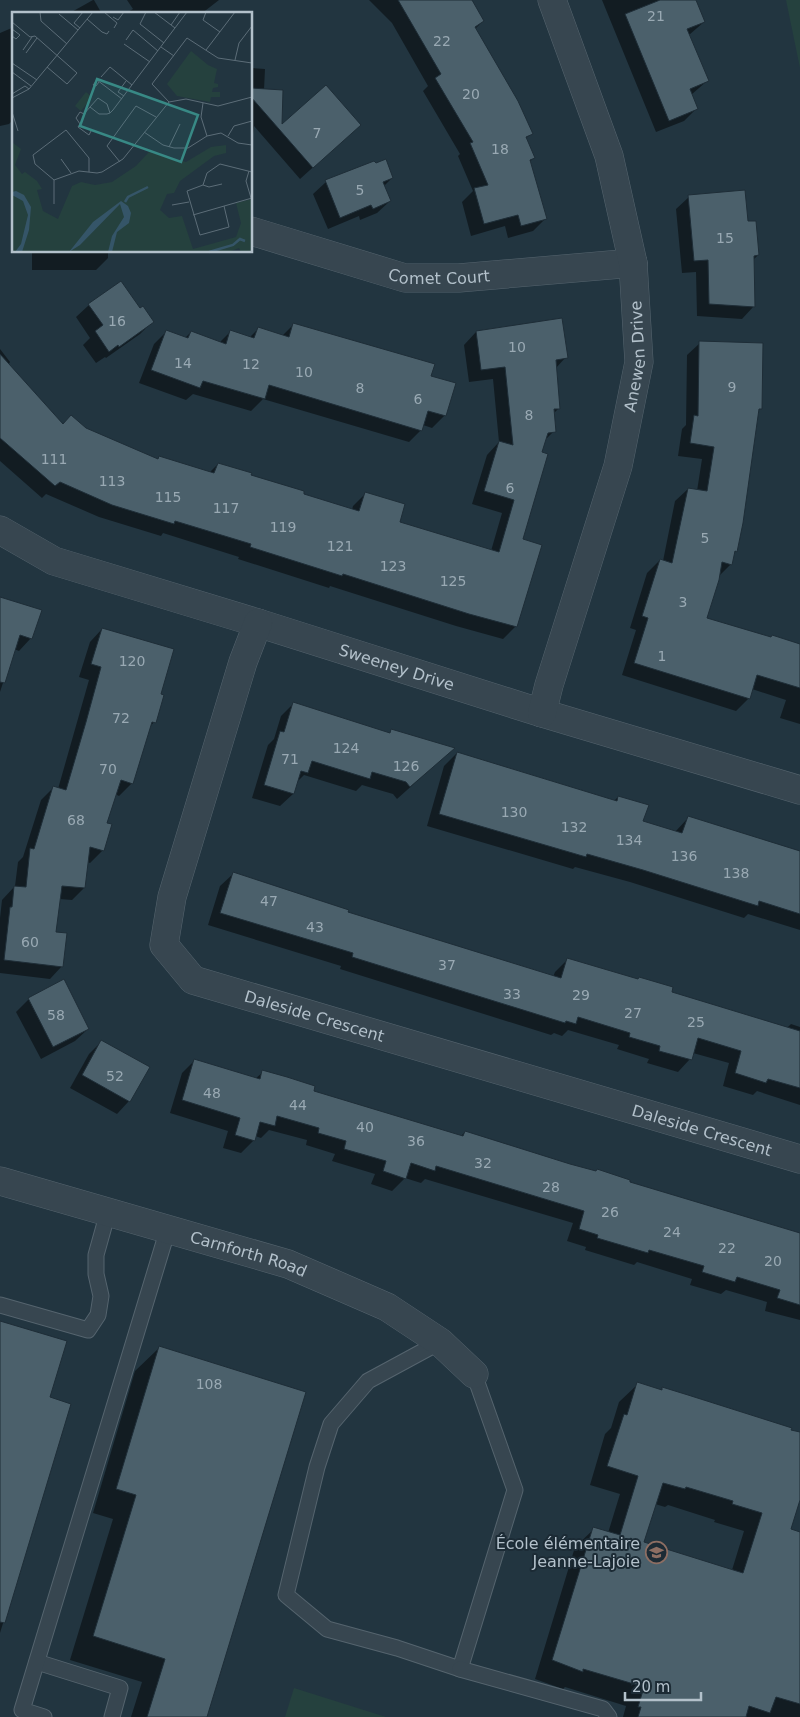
<svg xmlns="http://www.w3.org/2000/svg" width="800" height="1717" font-family="'DejaVu Sans',sans-serif">
  <style>
    .green { fill: #25413e }
    .shadow { fill: #0007; fill-rule: evenodd }
    .building { fill: #4b606b; stroke: #1e2d37; fill-rule: evenodd }
    .lines { fill: none; stroke-linecap: round; stroke-linejoin: round }
    .lane-casing { stroke: #55646e; stroke-width: 17 }
    .street-casing { stroke: #55646e; stroke-width: 29 }
    .lane { stroke: #374650; stroke-width: 15 }
    .street { stroke: #374650; stroke-width: 28 }
    .labels { text-anchor: middle; dominant-baseline: central; stroke-width: 4; stroke-linejoin: round; paint-order: stroke }
    .number-label { font-size: 14px; fill: #99a9b3 }
    .street-label { font-size: 16px; fill: #b3c1cb; stroke: #1c2b35 }
    .poi-label { font-size: 16px; fill: #b3c1cb; stroke: #1c2b35; text-anchor: end }
    .inset-river { fill: none; stroke: #355568; stroke-width: 2.5 }
    .inset-road { fill: none; stroke: #5c6d78; stroke-width: 1 }
    .view { fill: #388985; fill-opacity: 0.15; stroke: #388985; stroke-width: 2.5 }
    .inset-edge { fill: none; stroke: #b3c1cb; stroke-width: 2.5 }
  </style>
  <rect width="100%" height="100%" fill="#223540"/>
  <!-- green -->
  <g class="green">
    <polygon points="786,0 800,0 800,68"/>
    <polygon points="294,1688 386,1717 285,1717"/>
  </g>
  <!-- shadow -->
  <g class="shadow">
    <polygon points="93,0 94,0 102,14 68,14"/>
    <polygon points="127,0 219,0 201,14 124,14 133,9"/>
    <polygon points="369,0 471,0 483,21 475,29 531,134 525,139 533,158 530,162 545,219 533,231 508,238 505,226 471,236 462,202 473,191 458,156 460,154 423,91 428,86 392,23"/>
    <polygon points="602,0 695,0 704,22 689,35 707,81 691,95 697,108 684,121 656,132"/>
    <polygon points="14,27 14,119 9,124 0,126 0,33"/>
    <polygon points="251,68 265,69 264,90 280,127 360,125 300,179 254,126 253,134 251,136"/>
    <polygon points="392,178 384,186 390,201 377,213 360,220 359,216 328,229 313,194 326,182"/>
    <polygon points="689,197 747,223 758,255 753,260 754,306 742,319 697,316 696,272 682,273 676,209"/>
    <polygon points="27,251 108,251 108,258 96,270 32,270 32,252"/>
    <polygon points="89,305 139,310 152,322 140,334 106,358 105,357 96,363 83,345 90,338 76,317"/>
    <polygon points="293,325 445,415 432,428 423,425 421,430 409,442 263,399 251,411 193,394 186,400 139,383 154,344 167,331 185,338 191,332 219,343 230,332 249,338 258,329 282,336"/>
    <polygon points="476,332 566,357 556,368 559,408 553,414 554,431 543,442 521,540 516,626 503,639 456,626 330,586 329,588 238,559 239,557 163,533 161,536 99,517 46,494 42,498 0,461 0,349 10,362 8,365 63,425 85,429 157,460 160,457 210,472 218,464 302,494 352,510 353,506 366,493 398,523 491,551 502,513 472,504 487,455 499,442 493,379 469,382 464,345"/>
    <polygon points="700,343 760,408 757,412 736,551 733,554 731,564 719,576 706,619 770,638 800,645 800,724 780,718 786,700 752,689 749,698 736,711 622,675 636,630 630,628 647,573 660,560 663,561 675,501 688,489 697,491 702,459 678,456 682,429 686,425 687,355"/>
    <polygon points="0,598 31,638 19,651 14,649 0,692"/>
    <polygon points="102,629 159,695 154,722 149,728 132,783 119,796 115,794 106,824 103,850 90,863 87,862 84,888 72,900 59,899 55,934 62,966 50,979 0,973 0,918 2,900 15,886 18,862 23,857 41,800 53,788 58,789 89,680 79,677 90,642"/>
    <polygon points="293,704 389,734 392,731 453,749 397,799 393,794 362,785 356,791 304,775 296,783 293,794 280,806 252,798 268,745 274,739 281,716"/>
    <polygon points="457,753 614,801 618,797 642,822 675,832 688,818 800,852 800,930 748,914 744,918 630,882 575,867 573,869 427,826 444,766"/>
    <polygon points="233,874 347,912 553,977 555,972 568,959 670,993 787,1028 791,1024 800,1027 800,1105 757,1091 753,1095 723,1086 729,1063 693,1053 690,1059 678,1072 647,1063 649,1059 617,1049 619,1045 568,1030 562,1036 554,1033 551,1035 340,969 341,966 208,925 220,886"/>
    <polygon points="29,999 88,1029 75,1041 41,1059 16,1012"/>
    <polygon points="101,1042 129,1101 117,1114 70,1088 89,1054"/>
    <polygon points="194,1061 255,1079 263,1072 313,1091 461,1136 465,1132 628,1182 800,1241 800,1320 765,1311 767,1302 726,1290 721,1294 690,1285 692,1279 637,1262 634,1265 585,1250 586,1247 567,1241 573,1223 425,1179 421,1183 405,1178 392,1191 371,1184 375,1174 332,1161 335,1154 306,1145 307,1140 269,1130 261,1138 255,1136 254,1140 241,1153 223,1148 228,1131 170,1113 182,1073"/>
    <polygon points="0,1322 48,1398 70,1405 0,1633"/>
    <polygon points="159,1348 205,1717 131,1717 142,1682 70,1660 113,1519 93,1513 135,1371"/>
    <path d="M638 1384 661 1391 663 1389 800 1434V1496L790 1530 800 1533V1717H623L626 1706 565 1687 563 1689 535 1679 575 1547 594 1529 608 1533 620 1494 590 1485 605 1434 611 1428 619 1402ZM655 1504 665 1507 668 1505 715 1520 714 1522 744 1531 732 1570 643 1543Z"/>
  </g>
  <!-- building -->
  <g class="building">
    <polygon points="398,0 472,0 484,21 475,27 518,101 533,134 526,137 535,158 530,160 547,219 521,226 518,215 484,224 474,188 488,185 470,143 473,142 435,78 441,74"/>
    <polygon points="660,0 696,0 705,22 687,29 709,81 690,89 698,109 669,121 625,14"/>
    <polygon points="326,85 361,125 313,168 251,97 251,88 283,90 282,124"/>
    <polygon points="386,159 393,178 383,182 391,201 373,209 371,205 340,218 325,180 374,161 376,163"/>
    <polygon points="745,190 748,221 756,221 759,255 754,256 755,307 709,304 708,260 694,261 688,195"/>
    <polygon points="121,281 140,308 143,306 154,322 119,347 118,345 109,352 95,331 103,325 88,304"/>
    <polygon points="562,318 568,358 556,360 560,409 554,409 556,432 548,433 542,452 548,454 523,539 542,545 517,627 469,614 343,574 342,576 250,547 251,544 175,521 174,524 112,505 60,482 55,486 0,438 0,354 63,424 71,415 86,428 158,459 159,456 214,473 218,463 252,473 251,475 304,491 304,494 359,511 365,492 405,504 400,522 499,552 514,500 484,491 499,441 513,445 505,367 481,370 476,331"/>
    <polygon points="293,323 435,364 431,376 456,383 446,416 428,411 422,431 269,385 265,399 203,381 200,388 151,370 166,330 188,338 191,331 226,344 230,330 254,338 258,327 289,337"/>
    <polygon points="699,341 763,343 762,409 759,409 743,523 737,552 735,551 732,565 722,562 719,580 707,618 771,637 772,635 800,644 800,688 757,675 750,699 634,663 648,618 642,616 660,559 672,563 688,488 707,491 714,447 690,443 694,415 698,416"/>
    <polygon points="0,597 42,610 32,639 20,635 5,683 0,682"/>
    <polygon points="102,628 174,649 161,694 164,695 156,723 152,722 133,784 121,780 107,823 112,824 104,851 90,847 85,888 62,886 56,932 67,933 63,967 4,960 10,907 12,907 14,886 26,887 30,848 34,849 53,786 66,790 86,722 101,667 91,664"/>
    <polygon points="293,702 390,733 391,729 455,748 410,787 406,782 372,772 370,779 312,761 308,773 301,771 294,794 264,785 280,731 284,732"/>
    <polygon points="457,752 617,801 618,796 649,805 643,821 682,833 688,816 800,851 800,914 759,901 758,906 643,870 587,854 586,857 439,814"/>
    <polygon points="233,872 349,910 348,912 561,978 567,958 638,979 639,977 673,987 672,992 800,1031 800,1088 768,1079 766,1083 735,1073 741,1051 698,1038 692,1060 659,1051 660,1046 629,1037 630,1033 578,1017 576,1024 566,1021 565,1023 352,957 353,953 220,913"/>
    <polygon points="64,979 89,1029 53,1047 28,998"/>
    <polygon points="101,1040 150,1067 130,1102 82,1075"/>
    <polygon points="194,1059 260,1079 262,1070 287,1077 315,1086 314,1091 463,1136 465,1131 570,1164 596,1171 597,1169 630,1180 630,1182 800,1233 800,1305 777,1298 780,1290 737,1277 735,1282 702,1272 704,1266 649,1250 648,1253 597,1238 598,1235 579,1229 584,1211 436,1166 435,1171 411,1163 406,1179 383,1171 386,1161 344,1149 346,1141 318,1133 319,1128 277,1116 275,1126 260,1122 255,1141 235,1135 240,1118 182,1100"/>
    <polygon points="0,1321 67,1341 50,1397 71,1404 5,1623 0,1622"/>
    <polygon points="159,1346 306,1392 207,1717 147,1717 165,1659 93,1636 136,1495 116,1489"/>
    <path d="M637 1382 662 1390V1387L688 1395 792 1428 791 1430 800 1432V1500L791 1529 800 1532V1704L776 1697 770 1713 749 1706 746 1717H638L641 1707H638L644 1687 583 1669V1672L552 1660 593 1527 620 1535 638 1476 607 1466 624 1414 627 1415ZM663 1483 685 1489 686 1487 733 1501 732 1504 762 1513 743 1573 644 1542Z"/>
  </g>
  <g class="lines">
    <defs>
      <g id="lane">
        <polyline points="0,1305 88,1330 98,1315 101,1296 96,1274 96,1255 108,1212"/>
        <polyline points="440,1342 368,1381 331,1424 317,1467 286,1595 327,1629 397,1648 460,1669 515,1490 474,1374"/>
        <polyline points="37,1662 120,1688 112,1717"/>
        <polyline points="460,1669 603,1709 609,1717"/>
        <polyline points="44,1717 22,1710 168,1229"/>
      </g>
      <g id="street">
        <path id="s1" d="M251 231 405 278H459L633 263"/>
        <path id="s2" d="M0 530 54 561 258 623 542 713 800 790"/>
        <path id="s3" d="M258 623 243 662 172 897 164 945 193 980 800 1159"/>
        <path id="s4" d="M542 713 549 685 618 466 639 362 633 263 609 156 552 0"/>
        <path id="s5" d="M0 1181 288 1264 387 1307 440 1342 474 1374"/>
      </g>
    </defs>
    <!-- lane casing -->
    <use href="#lane" class="lane-casing"/>
    <!-- street casing -->
    <use href="#street" class="street-casing"/>
    <!-- lane -->
    <use href="#lane" class="lane"/>
    <!-- street -->
    <use href="#street" class="street"/>
  </g>
  <!-- icons -->
  <defs>
    <symbol id="school-ring" viewBox="-11 -11 22 22"><circle r="9.5" fill="#1c2b35" stroke="#8d6e63" stroke-width="1.5"/><path d="M0-5L7-2L0 1L-7-2ZM-4 1L0 2.5L4 1V4Q0 6-4 4Z" fill="#8d6e63"/></symbol>
  </defs>
  <g fill-rule="evenodd">
    <use href="#school-ring" x="644" y="1540" width="25" height="25"/>
  </g>
  <g class="labels">
    <!-- number labels -->
    <g class="number-label">
      <text x="656" y="16">21</text>
      <text x="442" y="41">22</text>
      <text x="471" y="94">20</text>
      <text x="317" y="133">7</text>
      <text x="500" y="149">18</text>
      <text x="360" y="190">5</text>
      <text x="725" y="238">15</text>
      <text x="117" y="321">16</text>
      <text x="517" y="347">10</text>
      <text x="183" y="363">14</text>
      <text x="251" y="364">12</text>
      <text x="304" y="372">10</text>
      <text x="732" y="387">9</text>
      <text x="360" y="388">8</text>
      <text x="418" y="399">6</text>
      <text x="529" y="415">8</text>
      <text x="54" y="459">111</text>
      <text x="112" y="481">113</text>
      <text x="510" y="488">6</text>
      <text x="168" y="497">115</text>
      <text x="226" y="508">117</text>
      <text x="283" y="527">119</text>
      <text x="705" y="538">5</text>
      <text x="340" y="546">121</text>
      <text x="393" y="566">123</text>
      <text x="453" y="581">125</text>
      <text x="683" y="602">3</text>
      <text x="662" y="656">1</text>
      <text x="132" y="661">120</text>
      <text x="121" y="718">72</text>
      <text x="346" y="748">124</text>
      <text x="290" y="759">71</text>
      <text x="406" y="766">126</text>
      <text x="108" y="769">70</text>
      <text x="514" y="812">130</text>
      <text x="76" y="820">68</text>
      <text x="574" y="827">132</text>
      <text x="629" y="840">134</text>
      <text x="684" y="856">136</text>
      <text x="736" y="873">138</text>
      <text x="269" y="901">47</text>
      <text x="315" y="927">43</text>
      <text x="30" y="942">60</text>
      <text x="447" y="965">37</text>
      <text x="512" y="994">33</text>
      <text x="581" y="995">29</text>
      <text x="633" y="1013">27</text>
      <text x="56" y="1015">58</text>
      <text x="696" y="1022">25</text>
      <text x="115" y="1076">52</text>
      <text x="212" y="1093">48</text>
      <text x="298" y="1105">44</text>
      <text x="365" y="1127">40</text>
      <text x="416" y="1141">36</text>
      <text x="483" y="1163">32</text>
      <text x="551" y="1187">28</text>
      <text x="610" y="1212">26</text>
      <text x="672" y="1232">24</text>
      <text x="727" y="1248">22</text>
      <text x="773" y="1261">20</text>
      <text x="209" y="1384">108</text>
    </g>
    <!-- street labels -->
    <g class="street-label">
      <text stroke="none"><textPath href="#s1" startOffset="195">Comet Court</textPath></text>
      <text stroke="none"><textPath href="#s4" startOffset="370">Anewen Drive</textPath></text>
      <text stroke="none"><textPath href="#s2" startOffset="421">Sweeney Drive</textPath></text>
      <text stroke="none"><textPath href="#s3" startOffset="508">Daleside Crescent</textPath></text>
      <text stroke="none"><textPath href="#s3" startOffset="912">Daleside Crescent</textPath></text>
      <text stroke="none"><textPath href="#s5" startOffset="259">Carnforth Road</textPath></text>
    </g>
    <!-- poi labels -->
    <g class="poi-label">
      <text x="640" y="1543">École élémentaire<tspan x="640" dy="18">Jeanne-Lajoie</tspan></text>
    </g>
  </g>
  <!-- overview -->
  <g transform="translate(12 12)">
    <rect width="240" height="240" fill="#223540"/>
    <path d="M179 39 196 53 205 57 202 71 206 72V75L201 76 200 80H208V85H199L198 90 165 84 155 72ZM74 80 80 85 69 99 63 94ZM0 123 1 131 9 137 3 153 10 162 13 160 25 169 30 177 25 178 31 199 46 207 60 174 69 170 83 173 100 170 124 154 137 140 174 150 199 135 214 133V141L202 144 168 169 162 181 155 182 148 198 157 206 170 204 181 237 224 225 229 211 224 191 240 187V240H229L227 236 217 240H0Z" fill="#25413e"/>
    <path d="M4 179 12 183 19 195 17 218 10 240H3L9 232 16 203 11 189 0 183V180ZM109 189 116 194 119 201 117 211 105 220 100 240H96L100 224 112 205 108 192 68 233 57 240 81 210Z" fill="#355568"/>
    <path class="inset-river" d="M113 190 116 185 136 175M197 240 221 233 228 227 233 229"/>
    <path class="inset-road" d="M28 0 29 9 55 32M92 0 105 11 102 16M134 0 128 12 152 31M142 0 163 16M194 0 191 8 208 20M47 2 66 18M101 5 106 8 112 0M75 7 90 20 95 22 97 19M0 10 18 25 23 24 65 61 55 72 35 55M159 13 168 0M68 16 62 11 71 0M0 17 8 23 4 27 0 24M114 28 121 18 146 39M112 32 138 50M149 35 162 44M11 38 20 25M194 38 223 0M14 41 25 26M223 48 227 31 240 14M0 51 25 68M0 60 19 74M89 65 98 55 120 73M87 70 84 74 81 73 85 68 110 87M0 82 13 74 17 77M112 84 106 80 114 69M0 86 17 77 81 0M157 90 140 72 175 26 206 46 240 51M191 91 189 105 195 124M78 95 72 102 68 100 64 106 68 112 66 115 77 123 79 119M0 100 6 119M98 101 95 92 86 86 78 95 87 102H95L98 101 101 98 175 0M132 120 151 133 162 136H176L195 124 209 121 226 131 240 133M216 124 222 114 240 109M157 135 168 112M49 147 59 161M108 150 95 134 124 94 144 105M237 159 234 169 239 186M77 160V146L54 118 21 143 23 152 42 168 67 159 85 161 90 160 111 147 157 90 174 87 206 94 240 85M191 173 197 175 210 172M42 192V168M160 193 177 190M212 194 217 215 188 223 175 179 191 173 195 161 208 152 240 160M181 203 240 186"/>
    <path class="view" d="M85 67 186 103 169 150 68 114Z"/>
    <rect width="240" height="240" class="inset-edge"/>
  </g>
  <!-- scale -->
  <path d="M625 1692v8h76v-8" fill="none" stroke="#b3c1cb" stroke-width="2.5"/>
  <text x="632" y="1692" font-size="15" fill="#b3c1cb" stroke="#1c2b35" stroke-width="4" paint-order="stroke">20 m</text>
</svg>
